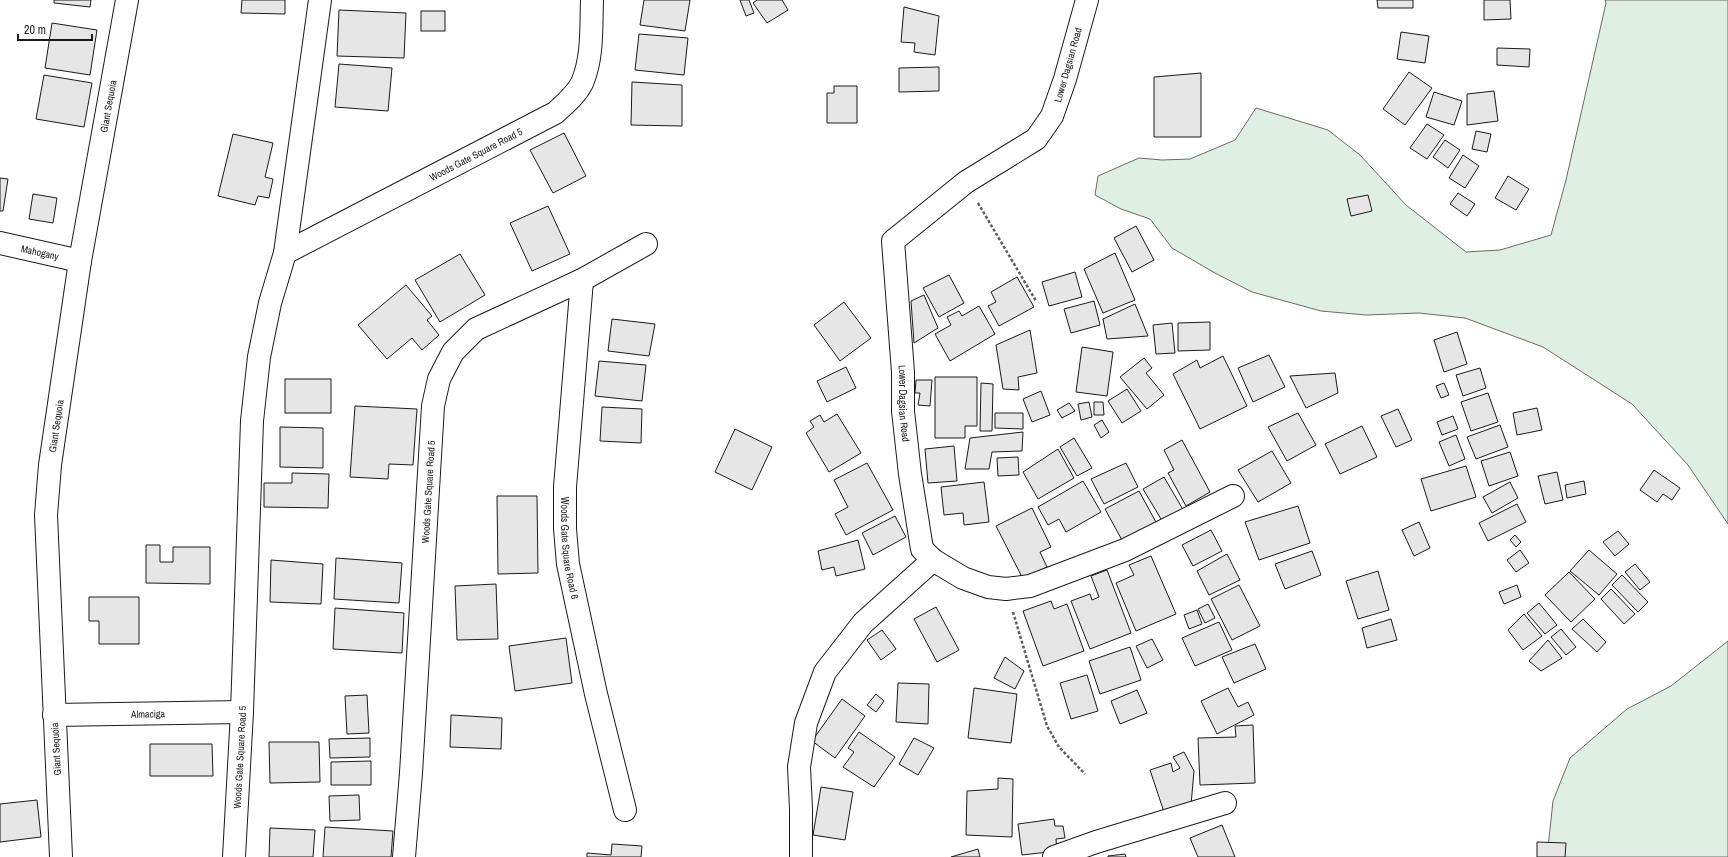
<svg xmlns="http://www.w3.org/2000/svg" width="1728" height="857" font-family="'Archivo Narrow',sans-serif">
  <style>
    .green { fill: #e0efe3; stroke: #6a6a6a }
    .building { fill: #e6e6e6; stroke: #1a1a1a }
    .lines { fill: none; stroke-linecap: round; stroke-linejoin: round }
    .street-casing { stroke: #1a1a1a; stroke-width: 24 }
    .path { stroke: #5f5f5f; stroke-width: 2.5; stroke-dasharray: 3 2; stroke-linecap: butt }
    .street { stroke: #fff; stroke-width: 22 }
    .labels { text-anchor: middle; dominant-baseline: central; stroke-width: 3; stroke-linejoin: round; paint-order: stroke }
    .street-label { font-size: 10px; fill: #1a1a1a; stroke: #fff }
  </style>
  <rect width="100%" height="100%" fill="#fff"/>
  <!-- green -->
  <g class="green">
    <polygon points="1605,0 1728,0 1728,524 1688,465 1632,404 1543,347 1465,318 1419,313 1366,315 1321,311 1252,292 1215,273 1172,248 1150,219 1121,209 1095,195 1098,176 1139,158 1162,160 1190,159 1235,140 1256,108 1328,130 1360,155 1406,205 1466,252 1500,250 1551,235 1566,180 1606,3"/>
    <polygon points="1728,641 1728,857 1547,857 1553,801 1570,758 1627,709 1671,686"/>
  </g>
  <!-- building -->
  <g class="building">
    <polygon points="54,0 91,0 90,7 54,3"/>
    <polygon points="242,0 285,0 285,14 241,13"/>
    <polygon points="644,0 690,0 685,31 640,25"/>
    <polygon points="740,0 749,0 754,13 746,16"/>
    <polygon points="757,0 782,0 788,10 767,23 753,3"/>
    <polygon points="1377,0 1413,0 1413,8 1378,8"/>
    <polygon points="1484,0 1510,0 1511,19 1484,20"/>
    <polygon points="904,7 939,16 935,55 914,52 915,43 901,42"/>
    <polygon points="339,10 406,13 404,58 337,56"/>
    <rect x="421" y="11" width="24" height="20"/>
    <polygon points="52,23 97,30 90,75 45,68"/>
    <polygon points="1401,32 1429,36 1425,63 1397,59"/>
    <polygon points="639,34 688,38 684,75 635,70"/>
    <polygon points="1497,48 1530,49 1529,67 1497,65"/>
    <polygon points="339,64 392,68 388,111 335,107"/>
    <polygon points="939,67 939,91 899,92 899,68"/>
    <polygon points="1409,72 1432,88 1405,125 1383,109"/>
    <polygon points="1201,73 1201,137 1154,137 1154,77"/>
    <polygon points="44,75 92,83 84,127 36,119"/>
    <polygon points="632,82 682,85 682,126 631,125"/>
    <polygon points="834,86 857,86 857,123 827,123 827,93 834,93"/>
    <polygon points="1494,91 1498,121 1467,125 1467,94"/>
    <polygon points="1434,92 1462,101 1454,125 1426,117"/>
    <polygon points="1427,124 1444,135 1427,159 1410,148"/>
    <polygon points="1476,131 1491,134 1487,152 1472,149"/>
    <polygon points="564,133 586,176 553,193 530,150"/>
    <polygon points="233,134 273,143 265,177 273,179 269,198 258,196 255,205 218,196"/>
    <polygon points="1445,140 1460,150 1448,168 1433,157"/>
    <polygon points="1463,155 1479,166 1465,188 1449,178"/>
    <polygon points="1508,176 1529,189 1516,210 1495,198"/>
    <polygon points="0,178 8,179 3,211 0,211"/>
    <polygon points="1458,193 1475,204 1467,216 1450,204"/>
    <polygon points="33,194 57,198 53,223 29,219"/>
    <polygon points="1368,195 1372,211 1351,216 1347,199"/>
    <polygon points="548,206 570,254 532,271 510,223"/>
    <polygon points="1136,226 1154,260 1132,272 1114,238"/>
    <polygon points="1115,253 1135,300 1103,313 1084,269"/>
    <polygon points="460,254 485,295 440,322 415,280"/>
    <polygon points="1075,272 1082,297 1049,306 1042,282"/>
    <polygon points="949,275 964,303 939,317 923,288"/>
    <polygon points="1017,277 1034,307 999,326 988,306 996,302 991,292"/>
    <polygon points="406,285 432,316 427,320 439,335 422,350 412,338 387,359 358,325"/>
    <polygon points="924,295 938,328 914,343 911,301"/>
    <polygon points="1094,301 1100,325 1071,333 1064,309"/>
    <polygon points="844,302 871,338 840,361 814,325"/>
    <polygon points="1135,304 1148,336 1107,339 1103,319"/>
    <polygon points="979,306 995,334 950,361 935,334 951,325 947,317 959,311 962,316"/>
    <polygon points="612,319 655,324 649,356 608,351"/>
    <polygon points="1210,322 1210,350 1178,351 1178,323"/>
    <polygon points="1172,323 1175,353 1156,354 1153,325"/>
    <polygon points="1030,330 1037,373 1018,377 1019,390 1003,389 996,345"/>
    <polygon points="1457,332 1467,364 1444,372 1434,340"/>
    <polygon points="1082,347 1113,352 1107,396 1076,392"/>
    <polygon points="1269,355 1285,387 1253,402 1238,368"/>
    <polygon points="1223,356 1247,406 1200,429 1173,374 1197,360 1200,368"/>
    <polygon points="1144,358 1152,368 1146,373 1164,395 1147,409 1120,377"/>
    <polygon points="599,361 646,365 642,401 595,396"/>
    <polygon points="846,367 856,388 827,402 817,381"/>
    <polygon points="1480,368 1486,388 1463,396 1456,375"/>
    <polygon points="1335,373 1338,393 1306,408 1290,376"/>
    <polygon points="935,377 977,377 977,426 965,426 965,438 935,438"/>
    <rect x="285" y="379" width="46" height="34"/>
    <polygon points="916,380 932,380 930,406 918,405 920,393 915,393"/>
    <polygon points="981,383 993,384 992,431 980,431"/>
    <polygon points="1444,383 1449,395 1441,398 1436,386"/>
    <polygon points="1127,389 1141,411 1122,423 1108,401"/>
    <polygon points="1041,391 1050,415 1032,422 1023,399"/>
    <polygon points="1488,393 1498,422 1471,431 1461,402"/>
    <polygon points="1089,402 1092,417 1081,420 1078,404"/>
    <polygon points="1094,402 1103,402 1104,415 1094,415"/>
    <polygon points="1069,403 1075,411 1062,418 1057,410"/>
    <polygon points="355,406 417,409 413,465 389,464 388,479 350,477"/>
    <polygon points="602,407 642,409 641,443 600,441"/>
    <polygon points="1537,408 1542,430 1517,435 1513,413"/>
    <polygon points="1398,409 1412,440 1396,447 1381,416"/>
    <polygon points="995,413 1023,413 1023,429 995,428"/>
    <polygon points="1298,413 1316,445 1287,461 1268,427"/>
    <polygon points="837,414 861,453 829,472 806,433 814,427 810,421 820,415 824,422"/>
    <polygon points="1453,416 1458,429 1442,435 1437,422"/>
    <polygon points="1102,420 1109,432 1101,438 1094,425"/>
    <polygon points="1500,425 1508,447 1476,459 1467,437"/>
    <polygon points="1362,426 1377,457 1340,474 1325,444"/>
    <polygon points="280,427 323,428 323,468 280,467"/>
    <polygon points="735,429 772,447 752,490 715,472"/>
    <polygon points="1023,432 1022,451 992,452 989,469 965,469 970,438"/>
    <polygon points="1456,435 1465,459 1449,466 1439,442"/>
    <polygon points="1074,438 1092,468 1077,476 1060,447"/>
    <polygon points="1182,440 1210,492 1186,506 1168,473 1174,470 1164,450"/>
    <polygon points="954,446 957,481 928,483 925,449"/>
    <polygon points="1058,449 1074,478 1038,499 1023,472"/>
    <polygon points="1272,451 1291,483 1258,502 1238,470"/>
    <polygon points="1510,452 1518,476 1489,486 1481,461"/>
    <polygon points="1018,457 1019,475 998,476 997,458"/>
    <polygon points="867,463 893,510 846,535 835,514 848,507 834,480"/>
    <polygon points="1126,463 1138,487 1104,504 1091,479"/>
    <polygon points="1466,466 1476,497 1431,511 1421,479"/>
    <polygon points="1654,470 1680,488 1672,500 1663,494 1657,502 1640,490"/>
    <polygon points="1557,472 1563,500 1545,504 1538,476"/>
    <polygon points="292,473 329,474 328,508 264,507 264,483 292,483"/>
    <polygon points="1164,477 1185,513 1164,524 1143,489"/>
    <polygon points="1083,481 1101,512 1066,532 1059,519 1048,525 1038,507"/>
    <polygon points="1584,481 1586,494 1567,498 1565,485"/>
    <polygon points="984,482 989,522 964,525 963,513 944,515 941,487"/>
    <polygon points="1510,482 1518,498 1492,513 1483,497"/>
    <polygon points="1139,491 1157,524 1123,542 1105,509"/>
    <polygon points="497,496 537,496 538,573 498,574"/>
    <polygon points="1517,504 1526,522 1488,541 1479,523"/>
    <polygon points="1298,506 1310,543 1259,560 1245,522"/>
    <polygon points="1032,508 1051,547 1040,552 1047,567 1023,579 996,526"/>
    <polygon points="895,516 906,537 873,555 862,533"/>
    <polygon points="1419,522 1430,548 1414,556 1402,530"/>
    <polygon points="1211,530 1222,551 1193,566 1182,545"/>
    <polygon points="1618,531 1629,544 1615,556 1603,542"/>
    <polygon points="1515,535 1521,542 1516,547 1510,540"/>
    <polygon points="858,540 865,569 836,576 834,567 822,570 818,551"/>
    <polygon points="146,545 160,545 160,562 173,562 173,547 210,547 210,584 146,583"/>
    <polygon points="1520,550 1529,563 1516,572 1507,560"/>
    <polygon points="1589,550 1617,574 1599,595 1570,571"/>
    <polygon points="1312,551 1321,575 1285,589 1275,564"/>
    <polygon points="1227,554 1240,580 1209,595 1197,571"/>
    <polygon points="1151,556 1176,614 1136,631 1116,583 1134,575 1129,565"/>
    <polygon points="336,558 402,563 399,603 334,599"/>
    <polygon points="271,560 323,564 321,604 270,602"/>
    <polygon points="1635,564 1650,582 1640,590 1625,572"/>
    <polygon points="1107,570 1131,633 1090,649 1071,601 1090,594 1092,600 1099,597 1091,576"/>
    <polygon points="1378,571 1389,610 1358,619 1346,581"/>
    <polygon points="1569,572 1595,599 1571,622 1545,595"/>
    <polygon points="1622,575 1648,602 1638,612 1612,585"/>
    <polygon points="496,584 498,639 457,640 455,586"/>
    <polygon points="1239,585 1260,626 1232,640 1211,599"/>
    <polygon points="1517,585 1521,597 1504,604 1499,592"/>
    <polygon points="1611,589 1635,614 1624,624 1601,599"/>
    <polygon points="89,597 139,597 139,644 99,644 99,621 89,621"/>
    <polygon points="1051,601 1054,609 1067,604 1084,651 1043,666 1023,611"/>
    <polygon points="1539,603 1557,625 1545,634 1527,613"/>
    <polygon points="1208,604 1215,618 1205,623 1198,609"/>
    <polygon points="936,607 959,650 937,662 914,619"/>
    <polygon points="335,608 404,613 402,653 333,649"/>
    <polygon points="1197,610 1202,624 1189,629 1184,615"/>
    <polygon points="1524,614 1542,636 1523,650 1508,630"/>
    <polygon points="1391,619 1397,640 1367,648 1362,628"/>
    <polygon points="1583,619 1606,642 1597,652 1572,629"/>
    <polygon points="1219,622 1232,650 1195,666 1182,638"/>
    <polygon points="1561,629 1576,647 1566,655 1551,637"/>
    <polygon points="882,630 896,649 881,660 867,640"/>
    <polygon points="566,638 572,683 515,691 509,646"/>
    <polygon points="1152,639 1163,660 1147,668 1136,646"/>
    <polygon points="1548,640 1562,658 1541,671 1529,661"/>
    <polygon points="1255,644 1266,669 1234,683 1222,657"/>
    <polygon points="1130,647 1141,680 1100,694 1089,661"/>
    <polygon points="1005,657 1024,671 1015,689 994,678"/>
    <polygon points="1087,675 1098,711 1071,719 1060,683"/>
    <polygon points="898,683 929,684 928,724 896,722"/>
    <polygon points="974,688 1017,694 1011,743 968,738"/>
    <polygon points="1228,688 1238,707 1248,702 1254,715 1217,734 1201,701"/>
    <polygon points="1137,690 1147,713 1120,724 1111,701"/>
    <polygon points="876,694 884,701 876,712 867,705"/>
    <polygon points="367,695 369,733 347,734 345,696"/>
    <polygon points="842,699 865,716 835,758 812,741"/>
    <polygon points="451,715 502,718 501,749 450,747"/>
    <polygon points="1253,725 1255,783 1200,785 1198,738 1236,737 1235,726"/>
    <polygon points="859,732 895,757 874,787 843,767 854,752 848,748"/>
    <polygon points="370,738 370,757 330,758 329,739"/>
    <polygon points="914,738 934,748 918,775 899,764"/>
    <polygon points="269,742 319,742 320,782 270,783"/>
    <polygon points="150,744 212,744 213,776 150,776"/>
    <polygon points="1184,752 1194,771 1191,805 1164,812 1150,770 1171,763 1173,772 1180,768 1173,757"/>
    <polygon points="371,761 371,785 331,785 331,762"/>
    <polygon points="998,778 1013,779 1012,837 966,835 967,791 998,789"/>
    <polygon points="821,787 853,792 845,840 813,835"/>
    <polygon points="359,795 360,820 330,821 329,796"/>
    <polygon points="37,800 41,837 0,842 0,804"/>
    <polygon points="1054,819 1055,826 1063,826 1065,838 1056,839 1057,851 1022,855 1018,824"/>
    <polygon points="1222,825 1235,857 1198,857 1190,838"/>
    <polygon points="325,827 393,831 391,857 323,857"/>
    <polygon points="270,828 315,830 313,857 269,857"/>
    <polygon points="1537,842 1566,843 1565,857 1537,857"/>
    <polygon points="612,844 642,846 641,857 587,857 587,853 611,855"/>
    <polygon points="978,849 980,857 951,857"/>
    <polygon points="1125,854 1126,857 1108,857 1108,856"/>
  </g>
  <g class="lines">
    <defs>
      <g id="street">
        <path id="s1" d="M1087 0 1065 79 1052 116 1036 139 966 182 893 241 903 372V411L910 474 922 549 933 560 963 578 988 587 1006 589 1030 586 1125 550 1233 496"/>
        <path id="s2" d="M0 243 80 261"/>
        <path id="s3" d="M285 253 555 113C565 104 576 95 582 83 593 58 591 27 592 0"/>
        <path id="s4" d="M582 280 565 487V529L568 564 596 694 625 810"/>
        <path id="s5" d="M54 715 242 712"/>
        <path id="s6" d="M61 857 46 515 50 465 80 261 127 0"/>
        <path id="s7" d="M234 857 242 712 252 421 259 357 270 303 285 253 320 0"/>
        <path id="s8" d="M404 857 411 773 433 406 439 379 453 352 476 329 582 280 646 244"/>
        <polyline points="801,857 801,809 799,767 806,723 825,672 863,623 933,560"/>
        <polyline points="1054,857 1096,842 1225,803"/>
      </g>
    </defs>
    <!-- street casing -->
    <use href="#street" class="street-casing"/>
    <!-- path -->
    <g class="path">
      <polyline points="978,203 1036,301"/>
      <polyline points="1013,612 1047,726 1059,747 1085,774"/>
    </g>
    <!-- street -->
    <use href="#street" class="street"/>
  </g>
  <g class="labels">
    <!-- street labels -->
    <g class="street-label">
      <text transform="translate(1068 65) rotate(-74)">Lower Dagsian Road</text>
      <text stroke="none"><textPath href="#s6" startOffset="756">Giant Sequoia</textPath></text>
      <text stroke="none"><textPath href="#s3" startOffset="215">Woods Gate Square Road 5</textPath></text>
      <text stroke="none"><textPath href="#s2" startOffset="41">Mahogany</textPath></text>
      <text stroke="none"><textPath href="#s1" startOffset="488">Lower Dagsian Road</textPath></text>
      <text stroke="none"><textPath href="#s6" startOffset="432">Giant Sequoia</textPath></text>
      <text stroke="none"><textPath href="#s8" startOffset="366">Woods Gate Square Road 5</textPath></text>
      <text stroke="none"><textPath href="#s4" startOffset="269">Woods Gate Square Road 6</textPath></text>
      <text stroke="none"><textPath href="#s5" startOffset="94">Almaciga</textPath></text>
      <text transform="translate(56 749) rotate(-93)">Giant Sequoia</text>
      <text stroke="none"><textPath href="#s7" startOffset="100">Woods Gate Square Road 5</textPath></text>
    </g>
  </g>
  <!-- scale -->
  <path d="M18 34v6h74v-6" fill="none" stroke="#1a1a1a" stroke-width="2"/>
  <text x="24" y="34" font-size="12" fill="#1a1a1a" stroke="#ffffff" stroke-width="3" paint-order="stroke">20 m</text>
</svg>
